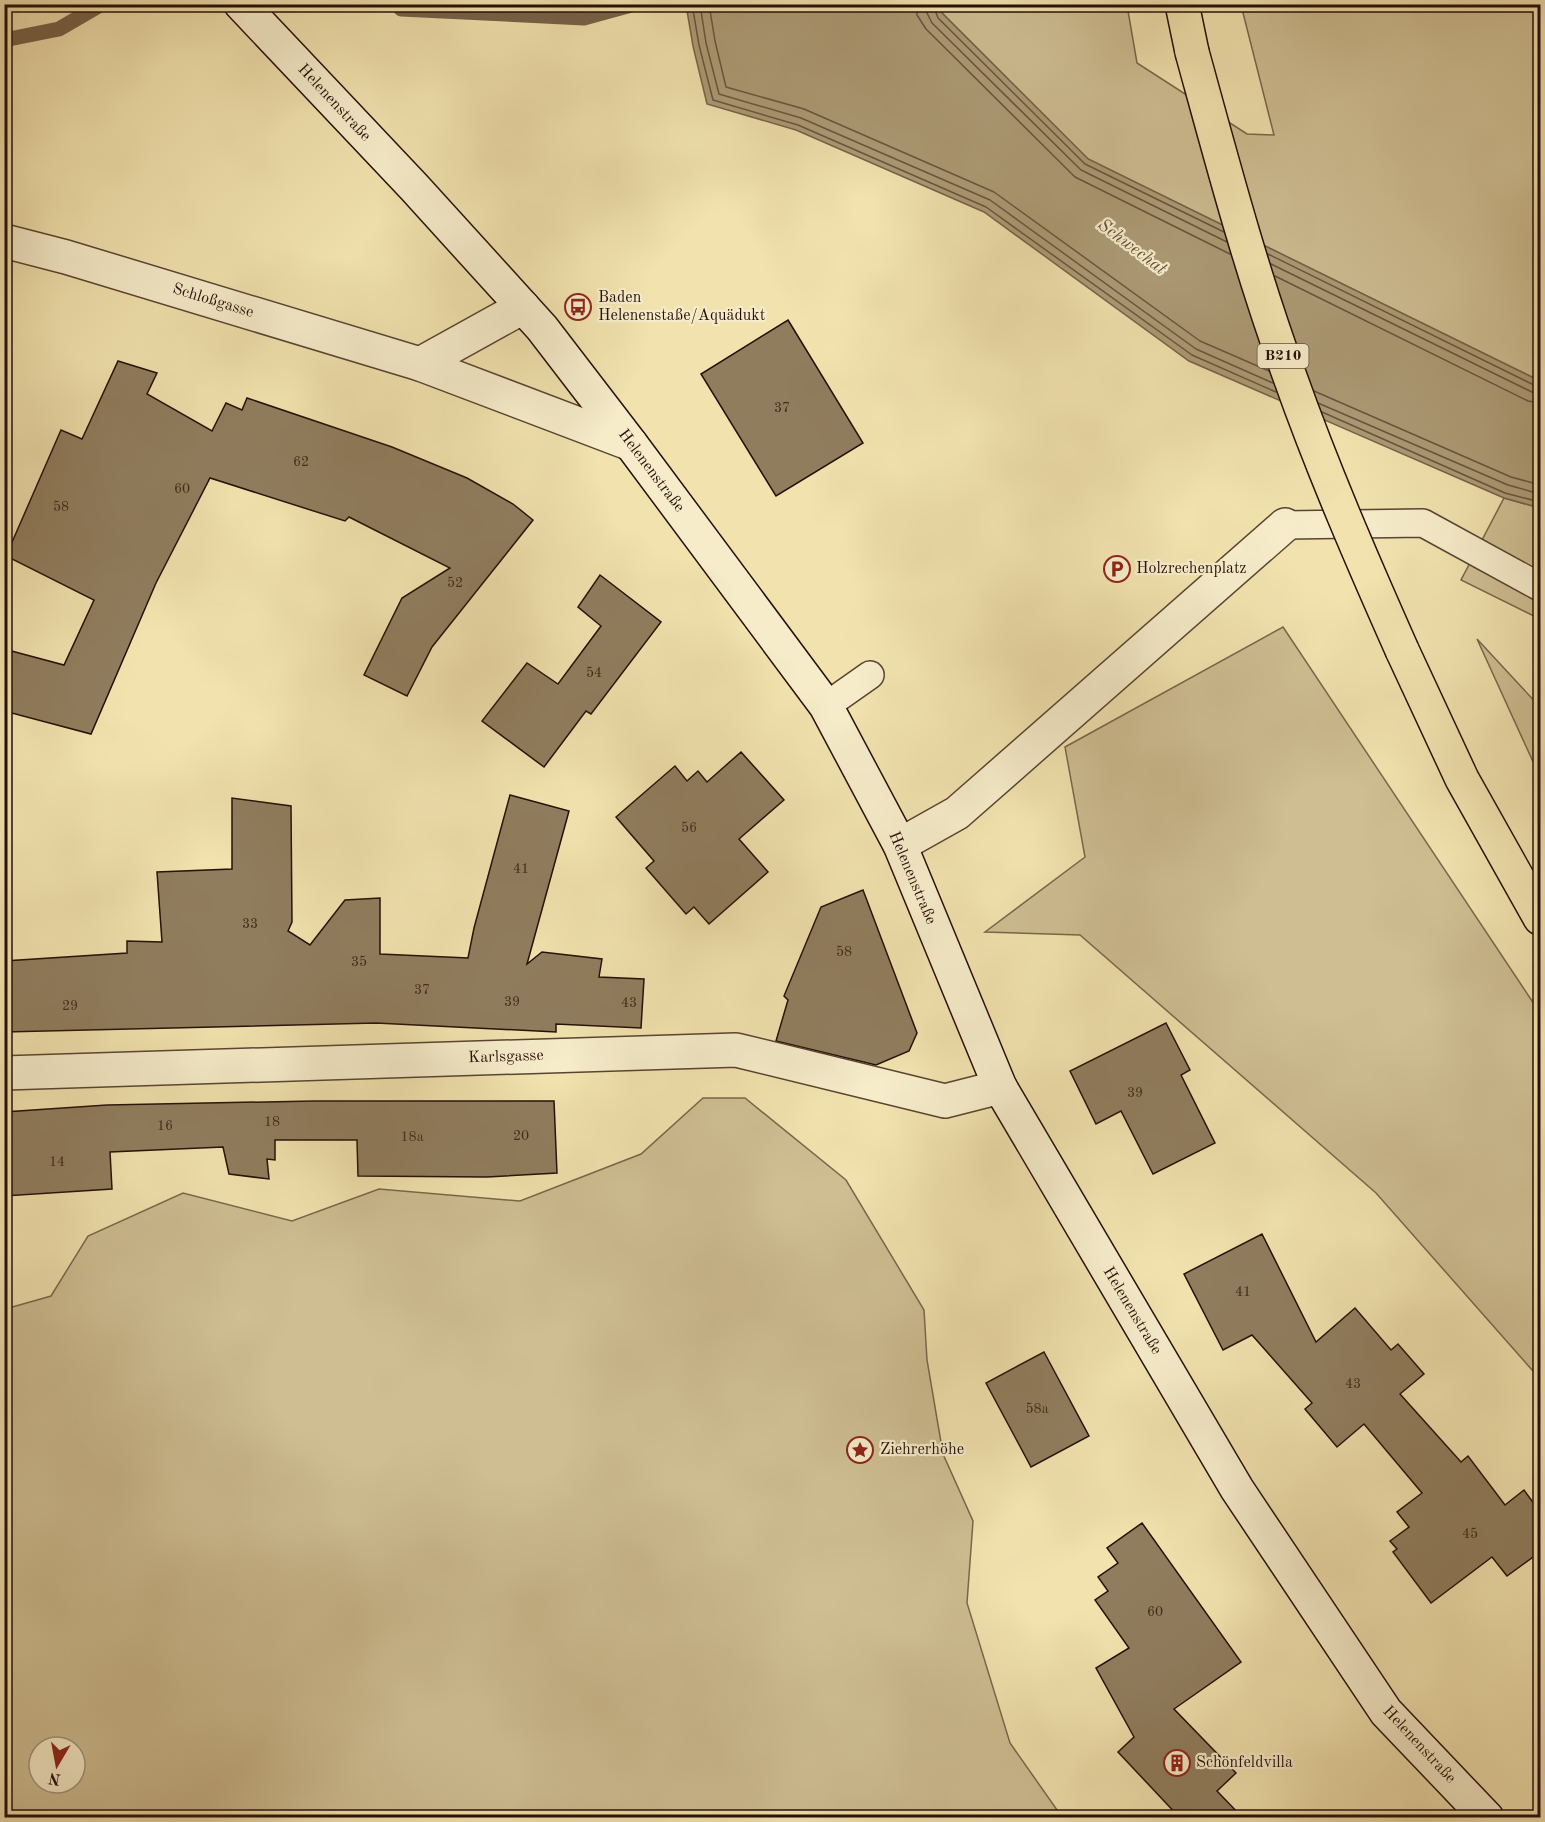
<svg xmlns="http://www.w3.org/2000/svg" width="1545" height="1822" font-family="'Old Standard TT',serif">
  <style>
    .green { fill: #cebe92; stroke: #7a664c; stroke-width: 1.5; fill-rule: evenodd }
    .water { fill: #ac9a75; stroke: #766249; stroke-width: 1.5 }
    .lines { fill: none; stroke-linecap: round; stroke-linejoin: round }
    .shore { stroke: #69543e; stroke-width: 1.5 }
    .stream { stroke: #766249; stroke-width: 15 }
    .building { fill: #907d5e; stroke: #260f07; stroke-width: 1.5 }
    .lane-casing { stroke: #594431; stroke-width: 30 }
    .street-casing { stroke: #594431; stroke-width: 36 }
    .secondary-casing { stroke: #260f07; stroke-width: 36 }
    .primary-casing { stroke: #260f07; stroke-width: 36 }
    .lane { stroke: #f6ecca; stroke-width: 27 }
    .street { stroke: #f6ecca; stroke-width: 33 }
    .secondary { stroke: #f6ecca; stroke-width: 33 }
    .primary { stroke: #f1e2ae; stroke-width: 33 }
    .primary-bridge-casing { stroke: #260f07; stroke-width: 36; stroke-linecap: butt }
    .primary-bridge { stroke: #f1e2ae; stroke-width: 33 }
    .labels { text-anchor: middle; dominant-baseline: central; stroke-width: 4.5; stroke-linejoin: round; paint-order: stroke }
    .number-label { font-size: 14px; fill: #402a1d }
    .shield { fill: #f6ecca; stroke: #645142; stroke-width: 1.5 }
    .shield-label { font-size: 15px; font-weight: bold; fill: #260f07 }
    .street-label { font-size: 16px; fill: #260f07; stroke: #f6ecca }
    .poi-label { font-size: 16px; fill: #260f07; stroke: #f6ecca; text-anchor: start }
    .water-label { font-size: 18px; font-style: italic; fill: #624e38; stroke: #f6ecca }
  </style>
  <rect width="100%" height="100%" fill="#f1e2ae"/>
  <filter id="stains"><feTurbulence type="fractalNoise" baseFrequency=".00333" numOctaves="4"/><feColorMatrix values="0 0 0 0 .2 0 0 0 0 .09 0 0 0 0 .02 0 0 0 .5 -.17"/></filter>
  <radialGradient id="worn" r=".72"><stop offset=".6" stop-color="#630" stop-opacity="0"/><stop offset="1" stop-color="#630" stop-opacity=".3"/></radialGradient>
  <!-- green -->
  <g class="green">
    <polygon points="937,5 1127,5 1137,63 1247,134 1274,135 1241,5 1540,5 1540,381 1088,159 942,13"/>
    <polygon points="1504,498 1540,508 1540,619 1461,580"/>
    <polygon points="1283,627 1540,1013 1540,1379 1376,1193 1080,935 985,932 1085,857 1065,747"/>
    <polygon points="1477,639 1540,707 1540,777"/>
    <path d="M703 1098H745L846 1180 924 1310 927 1360 943 1454 973 1521 967 1603 1010 1743 1062 1817H5V1309L51 1296 88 1236 183 1193 292 1221 379 1189 520 1201 641 1154ZM39 1747H75V1783H39Z"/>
  </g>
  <!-- water -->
  <polygon class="water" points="686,5 937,5 942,13 1088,159 1540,381 1540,508 1504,498 1189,361 984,212 796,130 707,104 693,46"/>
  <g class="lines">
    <!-- shore -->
    <g class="shore">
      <polyline points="692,4 699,45 713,100 798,125 986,207 1192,355 1276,392"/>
      <polyline points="700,4 706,43 719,94 801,118 990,200 1196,349 1273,383"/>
      <polyline points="709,4 715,41 726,87 804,109 994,192 1200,341 1269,371"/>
      <polyline points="916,4 917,15 926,29 1075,177 1230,254"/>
      <polyline points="925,4 926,11 932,23 1081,170 1227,242"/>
      <polyline points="933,4 938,18 1085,164 1224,232"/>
      <polyline points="1268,254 1536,386 1540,386"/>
      <polyline points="1271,264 1532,392 1540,394"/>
      <polyline points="1275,276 1528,401 1540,403"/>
      <polyline points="1314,391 1511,477 1540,485"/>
      <polyline points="1318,403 1508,485 1540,494"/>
      <polyline points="1322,412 1505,493 1540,502"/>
    </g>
    <!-- stream -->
    <g class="stream">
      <polyline points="401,9 584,18 635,4"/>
      <polyline points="4,40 59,29 102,4"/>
    </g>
  </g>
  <!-- building -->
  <g class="building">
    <polygon points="788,320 863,443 776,496 701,374"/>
    <polygon points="118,361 157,373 147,394 212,431 226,403 242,410 247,398 392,447 467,478 513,504 533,520 432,647 407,696 364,675 402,598 450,568 349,517 345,521 210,478 156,583 91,734 4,711 4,649 64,665 94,600 6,556 61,430 82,439"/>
    <polygon points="600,575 661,622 591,714 586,711 544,767 482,721 527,663 558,684 601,626 578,607"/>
    <polygon points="741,752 784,800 739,839 768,872 709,924 694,907 686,914 646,868 654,861 616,817 675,766 687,781 698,771 707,782"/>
    <polygon points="510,795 569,811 527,964 542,952 602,959 599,977 644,979 641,1028 556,1024 556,1032 376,1023 4,1032 4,961 127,953 127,941 162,942 157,872 232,869 232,798 291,806 292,922 288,931 310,945 345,900 380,898 380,954 468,958 474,928"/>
    <polygon points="863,890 917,1033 909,1051 876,1065 776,1041 788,1000 784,996 821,907"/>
    <polygon points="1166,1023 1190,1070 1181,1075 1215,1143 1153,1174 1121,1111 1096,1124 1070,1071"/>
    <polygon points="314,1101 554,1101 557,1173 487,1177 358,1176 357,1140 275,1140 275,1160 267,1159 269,1179 229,1174 223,1147 110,1152 112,1189 4,1196 4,1112 107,1105"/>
    <polygon points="1262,1234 1316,1342 1355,1308 1391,1350 1398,1344 1424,1374 1400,1394 1461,1462 1468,1456 1505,1505 1524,1490 1540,1512 1540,1552 1507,1576 1492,1557 1431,1603 1393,1552 1397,1549 1390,1541 1409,1527 1397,1512 1422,1493 1364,1424 1337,1447 1305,1409 1312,1403 1252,1335 1223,1350 1184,1274"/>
    <polygon points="1044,1352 1089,1436 1031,1467 986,1383"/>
    <polygon points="1142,1523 1241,1662 1174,1709 1236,1773 1217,1791 1243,1818 1180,1818 1118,1752 1134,1737 1096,1668 1129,1648 1095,1600 1108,1591 1098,1577 1118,1563 1107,1548"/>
  </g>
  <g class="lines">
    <defs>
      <g id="lane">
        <polyline points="1285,525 1423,523 1540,587"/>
        <polyline points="826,706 870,675"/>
      </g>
      <g id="street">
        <polyline points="4,241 66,257 420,364 523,307"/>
        <polyline points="420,364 631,444"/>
        <polyline points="900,845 957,813 1285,525"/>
        <polyline points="4,1073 736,1050 945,1101 1000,1087"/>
      </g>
      <polyline id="secondary" points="241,4 414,187 542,328 631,444 826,706 900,845 1000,1087 1237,1489 1386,1712 1487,1818"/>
      <g id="primary">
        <polyline points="1182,4 1192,52"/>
        <polyline points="1402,650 1462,779 1540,918"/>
      </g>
    </defs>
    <!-- lane casing -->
    <use href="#lane" class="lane-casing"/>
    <!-- street casing -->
    <use href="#street" class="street-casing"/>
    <!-- secondary casing -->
    <use href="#secondary" class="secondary-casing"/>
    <!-- primary casing -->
    <use href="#primary" class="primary-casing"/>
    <!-- lane -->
    <use href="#lane" class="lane"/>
    <!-- street -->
    <use href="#street" class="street"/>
    <!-- secondary -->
    <use href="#secondary" class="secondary"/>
    <!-- primary -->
    <use href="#primary" class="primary"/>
    <defs>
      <path id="primary-bridge" d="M1192 52C1222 161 1251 271 1290 377 1323 470 1362 560 1402 650"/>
    </defs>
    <!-- primary-bridge casing -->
    <use href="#primary-bridge" class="primary-bridge-casing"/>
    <!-- primary-bridge -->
    <use href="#primary-bridge" class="primary-bridge"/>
  </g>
  <!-- icons -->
  <defs>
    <symbol id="bus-ring" viewBox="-11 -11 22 22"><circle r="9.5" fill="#f6ecca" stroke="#8f2418" stroke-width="1.5"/><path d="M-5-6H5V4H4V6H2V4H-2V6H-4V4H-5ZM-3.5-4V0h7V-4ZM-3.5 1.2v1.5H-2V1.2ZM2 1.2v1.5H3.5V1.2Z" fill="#8f2418"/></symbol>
    <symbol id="parking-ring" viewBox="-11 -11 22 22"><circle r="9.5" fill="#f6ecca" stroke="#8f2418" stroke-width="1.5"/><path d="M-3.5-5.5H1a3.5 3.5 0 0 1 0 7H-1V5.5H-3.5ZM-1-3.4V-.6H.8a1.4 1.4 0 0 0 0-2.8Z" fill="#8f2418"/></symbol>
    <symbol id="sight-ring" viewBox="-11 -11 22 22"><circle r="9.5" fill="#f6ecca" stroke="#8f2418" stroke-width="1.5"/><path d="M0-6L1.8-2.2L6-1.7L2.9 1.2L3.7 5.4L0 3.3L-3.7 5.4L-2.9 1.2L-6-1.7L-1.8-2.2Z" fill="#8f2418"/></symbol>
    <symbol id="building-ring" viewBox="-11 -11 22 22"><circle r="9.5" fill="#f6ecca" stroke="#8f2418" stroke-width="1.5"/><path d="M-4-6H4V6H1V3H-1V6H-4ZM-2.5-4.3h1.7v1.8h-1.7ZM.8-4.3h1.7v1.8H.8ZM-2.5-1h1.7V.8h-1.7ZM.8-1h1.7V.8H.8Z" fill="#8f2418"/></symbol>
  </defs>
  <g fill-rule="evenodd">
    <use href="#bus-ring" x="563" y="292" width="30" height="30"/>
    <use href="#parking-ring" x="1102" y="554" width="30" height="30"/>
    <use href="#sight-ring" x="845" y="1435" width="30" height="30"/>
    <use href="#building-ring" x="1162" y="1748" width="30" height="30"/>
  </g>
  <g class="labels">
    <!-- number labels -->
    <g class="number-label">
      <text x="782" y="408">37</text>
      <text x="301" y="462">62</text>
      <text x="182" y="489">60</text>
      <text x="61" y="507">58</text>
      <text x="455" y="583">52</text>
      <text x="594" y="673">54</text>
      <text x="689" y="828">56</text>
      <text x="521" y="869">41</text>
      <text x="250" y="924">33</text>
      <text x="844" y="952">58</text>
      <text x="359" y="962">35</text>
      <text x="422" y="990">37</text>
      <text x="512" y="1002">39</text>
      <text x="629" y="1003">43</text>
      <text x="70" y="1006">29</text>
      <text x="1135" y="1093">39</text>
      <text x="272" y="1122">18</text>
      <text x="165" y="1126">16</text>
      <text x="521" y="1136">20</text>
      <text x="412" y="1137">18a</text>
      <text x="57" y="1162">14</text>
      <text x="1243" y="1292">41</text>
      <text x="1353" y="1384">43</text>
      <text x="1037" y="1409">58a</text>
      <text x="1470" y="1534">45</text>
      <text x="1155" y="1612">60</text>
    </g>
    <!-- shield labels -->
    <rect class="shield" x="1257.5" y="344" width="51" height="24" rx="4.5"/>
    <g class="shield-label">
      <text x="1283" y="356">B210</text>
    </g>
    <!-- street labels -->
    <g class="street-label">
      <text transform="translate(334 103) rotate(47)">Helenenstraße</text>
      <text transform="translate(213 301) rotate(17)">Schloßgasse</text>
      <text transform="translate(651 471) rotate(53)">Helenenstraße</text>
      <text transform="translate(912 878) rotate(67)">Helenenstraße</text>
      <text transform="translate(506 1057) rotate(-2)">Karlsgasse</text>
      <text transform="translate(1132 1311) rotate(59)">Helenenstraße</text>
      <text transform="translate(1419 1745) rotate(47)">Helenenstraße</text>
    </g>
    <!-- poi labels -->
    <g class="poi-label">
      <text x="598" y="298">Baden<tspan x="598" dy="18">Helenenstaße/Aquädukt</tspan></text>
      <text x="1136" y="569">Holzrechenplatz</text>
      <text x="880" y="1450">Ziehrerhöhe</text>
      <text x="1196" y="1763">Schönfeldvilla</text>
    </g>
    <!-- water labels -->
    <g class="water-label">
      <text transform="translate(1132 247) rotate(37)">Schwechat</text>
    </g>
  </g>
  <!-- margin -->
  <rect width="1545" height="1822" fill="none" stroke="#f1e2ae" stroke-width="24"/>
  <rect x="6" y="6" width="1533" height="1810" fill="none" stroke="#260f07" stroke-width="3"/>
  <rect x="12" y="12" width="1521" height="1798" fill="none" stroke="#260f07" stroke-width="1.5"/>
  <!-- north arrow -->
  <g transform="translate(57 1765) rotate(190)"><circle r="28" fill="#f6ecca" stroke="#a3947c" stroke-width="1.5"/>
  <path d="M0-4.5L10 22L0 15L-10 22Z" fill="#8f2418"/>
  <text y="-9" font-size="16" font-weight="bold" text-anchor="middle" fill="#260f07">N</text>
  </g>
  <rect width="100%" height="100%" filter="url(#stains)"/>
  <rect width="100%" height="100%" fill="url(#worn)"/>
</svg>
